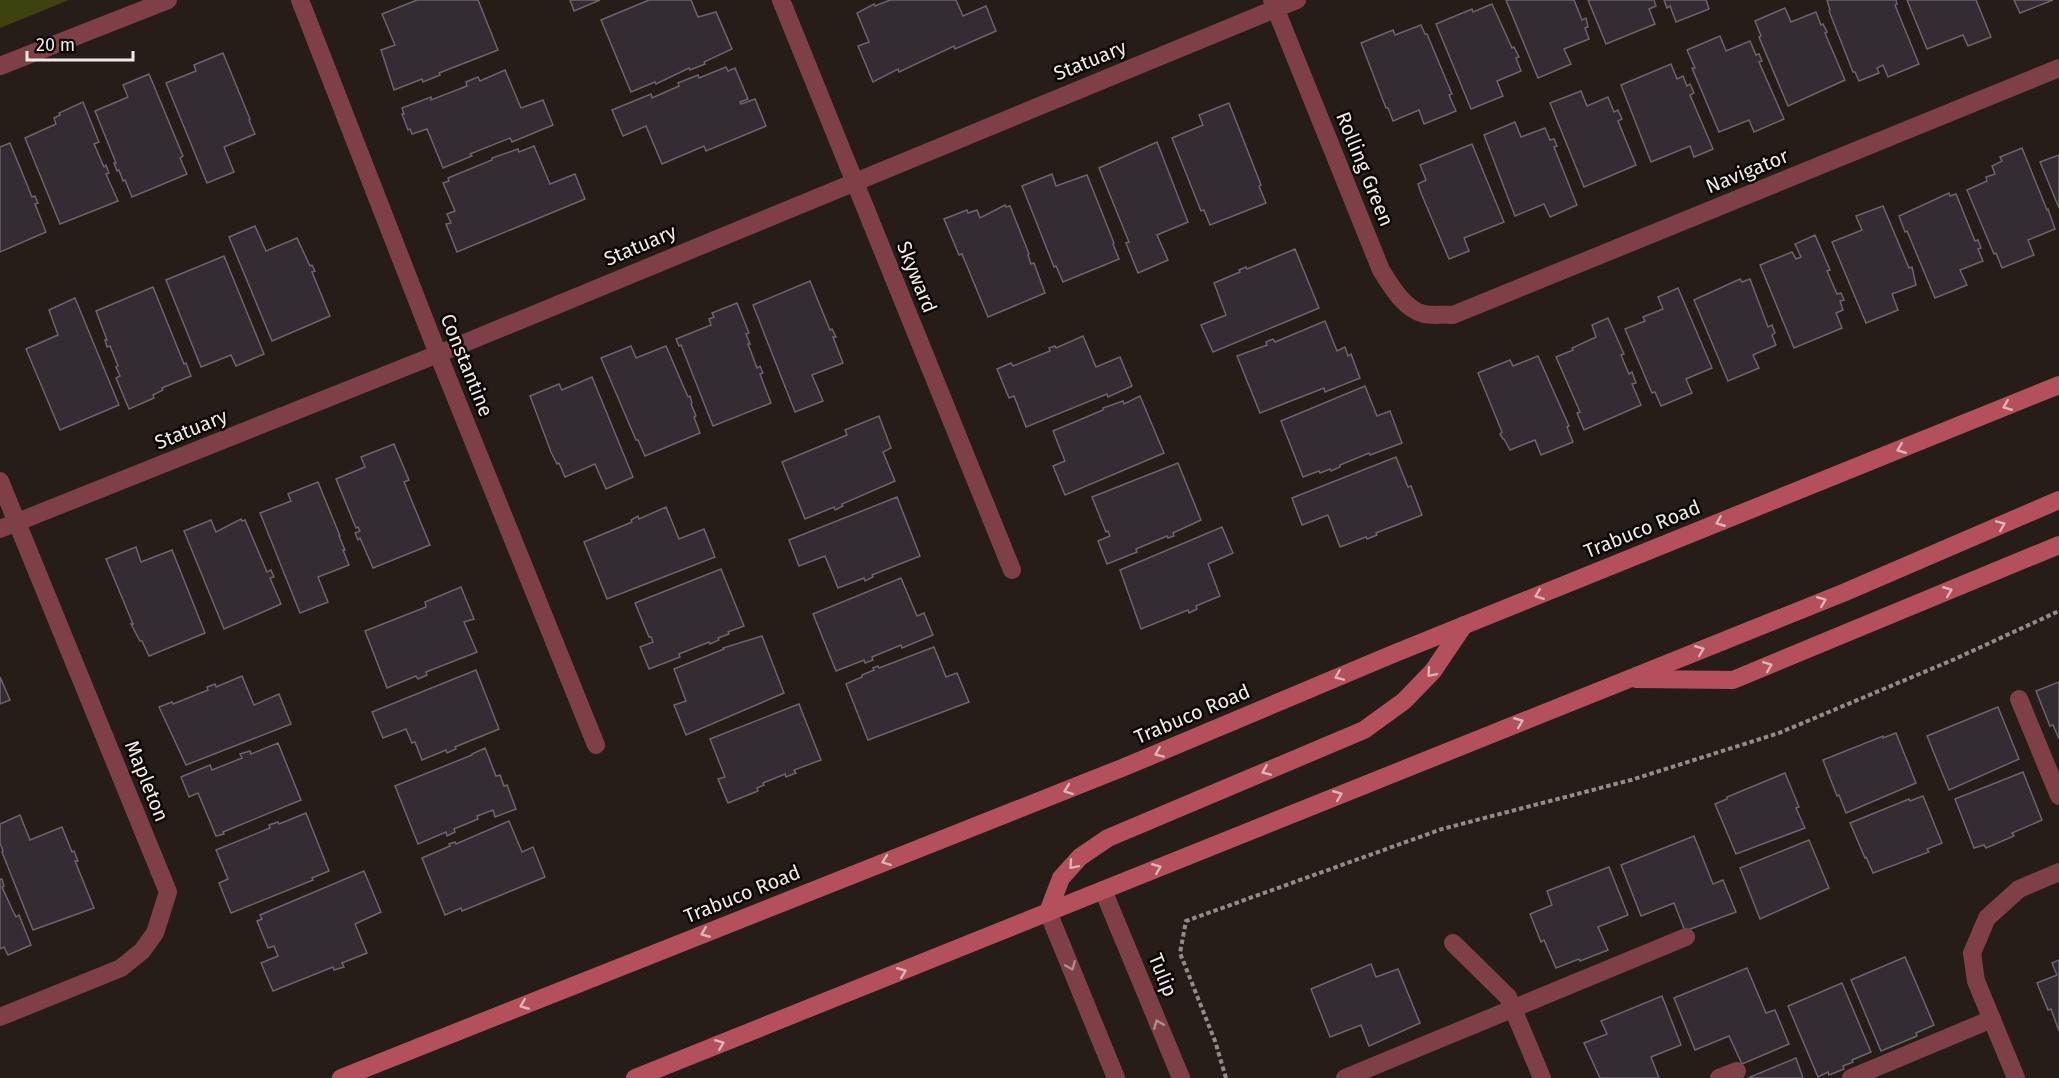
<svg xmlns="http://www.w3.org/2000/svg" width="2059" height="1078" font-family="'Fira Sans',sans-serif">
  <style>
    .green { fill: #3d430f }
    .building { fill: #332c33; stroke: #6c636c; stroke-width: 1.5 }
    .lines { fill: none; stroke-linecap: round; stroke-linejoin: round }
    .path { stroke: #948c88; stroke-width: 4; stroke-dasharray: 4.5 3; stroke-linecap: butt }
    .service { stroke: #7e4046; stroke-width: 18 }
    .minor { stroke: #7e4046; stroke-width: 18 }
    .tertiary { stroke: #7e4046; stroke-width: 18 }
    .secondary { stroke: #b3505b; stroke-width: 18 }
    .oneway { stroke: #dbb5b7 }
    .oneway2 { stroke: #b28d8f }
    .labels { text-anchor: middle; dominant-baseline: central; stroke-width: 5; stroke-linejoin: round; paint-order: stroke }
    .street-label { font-size: 20px; fill: #f1ebe8; stroke: #0c0807 }
  </style>
  <rect width="100%" height="100%" fill="#261d18"/>
  <!-- green -->
  <polygon class="green" points="0,0 69,0 0,28"/>
  <!-- building -->
  <g class="building">
    <polygon points="417,0 478,0 498,50 439,73 440,75 423,82 422,79 394,90 381,50 395,45 382,14"/>
    <polygon points="570,0 600,0 574,11"/>
    <polygon points="649,0 691,0 698,17 716,12 732,49 704,62 705,64 690,70 689,68 656,84 655,82 631,92 601,20"/>
    <polygon points="890,0 956,0 963,16 986,6 996,31 955,49 954,46 899,72 898,69 873,82 858,46 869,42 857,13 874,4 875,6"/>
    <polygon points="1506,0 1574,0 1582,20 1586,18 1588,27 1585,28 1589,39 1564,49 1571,64 1538,78"/>
    <polygon points="1588,0 1654,0 1656,6 1649,9 1655,24 1606,44"/>
    <polygon points="1664,0 1706,0 1709,9 1676,22 1670,6 1667,8"/>
    <polygon points="1827,0 1896,0 1897,4 1895,5 1919,64 1888,77 1883,65 1877,68 1879,73 1859,81 1855,72 1853,72 1829,11 1830,10"/>
    <polygon points="1907,0 1976,0 1991,37 1968,46 1963,35 1927,49"/>
    <polygon points="2014,0 2053,0 2020,13"/>
    <polygon points="1492,4 1512,48 1514,47 1519,57 1516,58 1521,71 1497,81 1503,96 1471,109 1436,24 1472,9 1473,12"/>
    <polygon points="1785,8 1791,22 1816,12 1821,25 1823,24 1827,32 1825,33 1845,80 1788,106 1759,37 1761,36 1755,21"/>
    <polygon points="1421,25 1425,34 1427,34 1452,94 1449,95 1456,111 1424,124 1419,110 1393,121 1388,108 1386,108 1361,43 1393,30 1395,35"/>
    <polygon points="1720,36 1726,51 1750,41 1756,55 1759,54 1762,61 1759,62 1784,119 1754,132 1749,120 1719,132 1692,68 1695,68 1687,50"/>
    <polygon points="223,53 250,119 249,120 255,134 224,147 234,172 207,183 166,83 196,71 194,65"/>
    <polygon points="1671,64 1677,79 1683,76 1687,86 1690,84 1694,93 1690,95 1713,149 1694,157 1690,146 1651,162 1621,85"/>
    <polygon points="726,67 728,71 735,68 748,99 740,102 741,104 755,99 766,126 706,151 704,146 662,164 646,126 623,136 612,110 651,94 652,98 679,86 678,83 698,75 699,78"/>
    <polygon points="505,70 521,108 543,100 553,125 512,142 510,138 470,154 472,156 443,168 427,129 412,134 410,129 408,130 402,114 404,114 402,108 431,97 431,100 467,86 466,82 478,77 480,81"/>
    <polygon points="149,74 183,156 180,158 187,174 132,197 125,180 123,181 119,170 117,171 114,163 116,163 95,111 128,97 123,85"/>
    <polygon points="1581,91 1587,106 1608,97 1614,112 1618,110 1622,119 1618,121 1636,165 1584,187 1550,103"/>
    <polygon points="83,102 99,142 94,144 104,167 106,165 109,173 106,174 118,201 60,224 25,138 56,124 54,118 60,115 59,113"/>
    <polygon points="1229,103 1261,185 1259,186 1266,203 1210,225 1204,210 1201,211 1172,138 1203,125 1199,115"/>
    <polygon points="1515,122 1521,137 1545,128 1550,140 1554,139 1557,146 1554,147 1577,205 1550,217 1544,204 1515,216 1484,135"/>
    <polygon points="1157,142 1188,222 1157,235 1168,260 1138,273 1126,243 1129,242 1099,168"/>
    <polygon points="10,143 32,197 35,196 38,203 35,204 46,232 0,252 0,147"/>
    <polygon points="1472,144 1504,222 1464,238 1469,251 1449,259 1421,193 1418,184 1426,180 1420,165"/>
    <polygon points="534,146 550,184 575,174 585,199 457,252 446,224 451,223 447,214 455,211 443,183 449,181 448,178 492,160 492,158 518,149 519,152"/>
    <polygon points="2022,148 2047,210 2048,209 2055,229 2028,240 2034,255 2002,268 1996,253 1994,254 1967,190 1987,181 1986,177 1995,174 1992,166 2002,161 2000,157"/>
    <polygon points="2059,155 2059,208 2040,162"/>
    <polygon points="1052,174 1056,186 1087,175 1114,243 1113,244 1119,259 1063,282 1056,266 1054,267 1022,186"/>
    <polygon points="1949,193 1950,196 1956,194 1975,241 1978,240 1981,248 1978,249 1983,261 1960,270 1967,285 1935,298 1907,231 1905,232 1899,216"/>
    <polygon points="1005,205 1006,207 1010,206 1029,254 1028,255 1031,264 1034,263 1045,293 988,317 962,254 959,255 944,219 967,210 968,213 977,210 980,218"/>
    <polygon points="1883,206 1909,268 1912,267 1916,285 1892,294 1898,310 1866,323 1832,242 1862,230 1856,216"/>
    <polygon points="255,226 266,251 297,238 310,266 312,265 315,271 312,272 330,316 272,341 229,237"/>
    <polygon points="1815,235 1830,270 1827,271 1837,294 1841,293 1844,300 1840,301 1843,310 1836,313 1842,328 1794,348 1760,265 1792,252 1796,259 1801,257 1795,244"/>
    <polygon points="1295,249 1319,308 1213,352 1201,325 1226,315 1214,283 1240,272 1239,270 1246,267 1247,269"/>
    <polygon points="224,256 264,354 236,366 231,355 201,367 166,280"/>
    <polygon points="1740,279 1742,282 1750,279 1768,327 1772,325 1775,333 1772,335 1776,345 1753,355 1759,368 1728,381 1694,300"/>
    <polygon points="810,281 830,330 832,329 836,337 833,337 843,363 812,375 823,401 795,412 753,305"/>
    <polygon points="153,287 184,364 186,363 191,376 162,388 163,390 153,395 154,398 129,409 116,378 120,376 116,367 118,366 110,346 107,347 105,340 107,340 96,311"/>
    <polygon points="1678,288 1712,368 1686,379 1692,393 1661,406 1655,392 1652,393 1625,329 1645,321 1643,317 1663,309 1658,297"/>
    <polygon points="75,298 119,405 60,430 26,349 58,335 49,310"/>
    <polygon points="737,303 749,333 746,334 750,344 748,344 757,368 760,366 763,373 760,374 771,403 713,426 681,345 679,346 676,339 711,325 709,319 714,317 712,313"/>
    <polygon points="1608,318 1624,354 1621,355 1629,374 1632,372 1636,383 1632,384 1641,405 1584,430 1577,413 1580,412 1556,357 1573,350 1572,348 1596,337 1592,325"/>
    <polygon points="1325,321 1337,351 1345,347 1348,356 1351,354 1360,378 1325,392 1324,388 1260,413 1237,356 1267,345 1266,342 1273,339 1275,342"/>
    <polygon points="1083,336 1096,367 1120,357 1132,386 1108,397 1107,394 1026,427 1014,396 1009,398 997,369 1011,363 1013,366 1050,351 1049,348 1055,346 1056,348"/>
    <polygon points="631,346 636,358 666,346 688,397 690,396 692,403 691,404 696,416 694,417 700,433 645,456 638,440 636,440 601,358"/>
    <polygon points="1538,356 1569,426 1567,427 1573,442 1541,455 1535,440 1510,450 1504,439 1503,439 1500,434 1502,432 1478,373 1510,360 1513,366"/>
    <polygon points="592,377 633,477 606,489 595,464 565,477 559,463 557,464 551,452 530,396 559,384 562,390"/>
    <polygon points="1365,386 1377,416 1390,411 1402,443 1370,455 1369,453 1340,465 1340,467 1331,471 1330,469 1320,473 1319,471 1303,477 1281,421"/>
    <polygon points="1140,396 1164,453 1065,495 1053,466 1065,461 1053,431 1103,410 1103,408 1123,401 1124,404"/>
    <polygon points="879,416 891,448 883,452 895,481 842,504 843,506 835,510 834,507 805,519 782,462 847,435 845,430"/>
    <polygon points="394,444 409,480 404,482 430,545 373,568 360,538 358,540 355,533 360,531 358,527 356,528 336,479 365,467 361,457"/>
    <polygon points="1396,457 1408,487 1411,486 1422,515 1376,533 1377,535 1367,539 1366,537 1340,547 1328,515 1302,525 1292,498"/>
    <polygon points="1178,463 1201,520 1173,533 1174,536 1168,538 1167,536 1136,549 1137,552 1107,564 1098,541 1110,536 1108,531 1106,532 1092,497"/>
    <polygon points="318,482 340,536 339,536 345,550 343,550 349,565 318,577 328,602 300,613 260,513 291,501 288,494"/>
    <polygon points="897,497 920,556 872,575 873,577 865,581 864,578 838,588 825,556 799,566 789,540"/>
    <polygon points="666,507 679,539 704,529 715,557 607,599 584,542 632,522 631,520 638,516 639,519"/>
    <polygon points="241,519 242,521 245,520 267,572 271,570 274,577 270,578 281,604 224,629 184,531 211,520 216,532"/>
    <polygon points="1222,527 1233,553 1208,564 1220,596 1196,606 1197,609 1189,613 1188,610 1141,629 1120,570"/>
    <polygon points="136,547 141,562 172,550 205,633 149,656 142,641 140,641 131,624 133,624 106,559"/>
    <polygon points="721,569 744,626 728,632 729,634 718,638 719,640 710,644 709,642 679,654 680,657 649,669 640,647 653,642 651,637 649,637 635,603"/>
    <polygon points="901,578 917,616 924,613 933,635 902,648 901,645 872,657 873,660 865,663 864,660 836,671 813,614"/>
    <polygon points="461,587 474,619 464,622 477,652 426,672 427,675 418,679 416,676 387,688 365,631 426,607 425,602"/>
    <polygon points="762,636 784,693 686,735 674,705 686,701 674,669 724,649 723,648"/>
    <polygon points="934,647 946,677 957,673 969,702 868,740 846,684 862,677 862,675 874,670 873,668 878,666 879,668"/>
    <polygon points="476,670 499,729 455,747 456,749 447,753 446,750 422,760 415,742 412,743 406,729 383,738 372,712"/>
    <polygon points="242,676 254,705 279,694 291,724 186,765 159,707 172,702 173,704 208,690 207,687 215,684 216,687"/>
    <polygon points="0,677 10,700 0,704"/>
    <polygon points="2059,682 2059,739 2053,725 2050,726 2036,691"/>
    <polygon points="799,704 821,760 794,770 796,773 786,777 785,774 763,783 764,785 757,788 758,791 728,803 718,779 725,777 710,739"/>
    <polygon points="1998,707 2019,759 1949,790 1927,736"/>
    <polygon points="1896,733 1916,783 1846,813 1839,795 1837,796 1823,760 1883,736 1883,738"/>
    <polygon points="278,743 301,800 223,832 224,834 216,836 198,793 189,797 181,777 210,765 212,770 242,758 240,754 250,751 251,754"/>
    <polygon points="485,748 496,776 500,775 504,786 507,785 516,809 495,817 493,810 477,816 478,819 454,829 455,832 447,836 446,832 418,844 395,786 472,755 472,754"/>
    <polygon points="2023,772 2042,820 2012,833 2014,836 1986,848 1984,845 1974,848 1955,799"/>
    <polygon points="1785,773 1799,807 1796,808 1805,828 1736,854 1715,804 1727,799 1727,797"/>
    <polygon points="1923,796 1942,843 1927,849 1929,852 1873,873 1866,857 1865,858 1850,823 1909,799 1910,801"/>
    <polygon points="306,813 329,871 312,878 313,880 231,913 219,883 228,879 216,850 270,828 269,825 278,822 279,824"/>
    <polygon points="20,815 30,840 62,827 72,852 74,851 78,861 75,861 94,908 33,930 2,852 3,851 0,843 0,824"/>
    <polygon points="509,821 522,852 533,847 545,877 462,911 461,908 445,915 422,858 450,846 449,844 455,842 456,844"/>
    <polygon points="1694,836 1713,884 1723,880 1736,912 1685,931 1674,903 1641,916 1621,865"/>
    <polygon points="1809,840 1829,888 1760,919 1740,868"/>
    <polygon points="1609,867 1628,915 1598,927 1608,950 1580,961 1579,959 1556,968 1544,940 1541,942 1530,914 1552,905 1547,891"/>
    <polygon points="364,871 381,912 355,924 367,953 342,963 344,967 334,970 333,967 273,991 261,963 278,956 274,946 268,948 257,921 262,919 260,915"/>
    <polygon points="0,879 2,879 4,886 2,887 12,909 16,917 19,915 31,945 8,955 4,947 0,949"/>
    <polygon points="1905,957 1934,1025 1916,1033 1917,1036 1881,1051 1851,980"/>
    <polygon points="2059,960 2059,1031 2051,1009 2048,1010 2037,983 2057,975 2052,963"/>
    <polygon points="1371,964 1376,977 1398,969 1420,1023 1369,1046 1361,1025 1330,1037 1311,989"/>
    <polygon points="1747,968 1766,1013 1775,1010 1789,1044 1742,1064 1729,1036 1695,1050 1674,998"/>
    <polygon points="1842,983 1871,1052 1852,1060 1853,1062 1843,1066 1844,1069 1829,1075 1828,1072 1818,1077 1788,1006"/>
    <polygon points="1662,996 1681,1045 1651,1057 1659,1078 1600,1078 1584,1043 1607,1034 1601,1021"/>
    <polygon points="1796,1058 1803,1078 1748,1078"/>
  </g>
  <g class="lines">
    <!-- path -->
    <polyline class="path" points="1226,1078 1215,1041 1180,953 1186,921 1442,829 1631,780 1779,733 1955,659 2059,611"/>
    <!-- service -->
    <g class="service">
      <polyline points="2019,699 2059,796"/>
      <polyline points="1345,1078 1686,937"/>
      <polyline points="1719,1078 1737,1071"/>
      <polyline points="1851,1078 1992,1019"/>
    </g>
    <!-- minor -->
    <g class="minor">
      <polyline points="300,0 438,354 596,745"/>
      <polyline points="781,0 1012,570"/>
      <path d="M1272 0 1381 270C1391 286 1404 309 1424 314 1432 316 1444 314 1453 315L2059 68"/>
      <polyline points="0,66 168,0"/>
      <polyline points="0,481 168,892 155,933 142,951 121,968 0,1017"/>
      <polyline points="0,529 438,354 1297,0"/>
      <polyline points="1453,943 1508,997 1542,1078"/>
      <polyline points="2016,1078 1976,981 1972,953 1987,918 2019,889 2059,872"/>
    </g>
    <!-- tertiary -->
    <g class="tertiary">
      <polyline points="1103,890 1181,1078"/>
      <polyline points="1048,912 1116,1078"/>
    </g>
    <!-- secondary -->
    <g class="secondary">
      <polyline points="1636,679 1733,680 2059,545"/>
      <polyline points="1048,912 1061,878 1080,857 1108,838 1364,730 1404,701 1433,671 1464,625"/>
      <polyline points="341,1078 1122,768 1393,654 2059,385"/>
      <polyline points="635,1078 1843,593 2059,500"/>
    </g>
  </g>
  <!-- one-way arrows -->
  <defs><path id="oneway-chevron" d="M-2-3.5L2.5 0L-2 3.5" fill="none" stroke-width="1.6" stroke-linecap="round" stroke-linejoin="round" transform="scale(1.5)"/></defs>
  <g class="oneway">
    <use href="#oneway-chevron" transform="translate(2007 406) rotate(158)"/>
    <use href="#oneway-chevron" transform="translate(1901 449) rotate(158)"/>
    <use href="#oneway-chevron" transform="translate(1720 522) rotate(158)"/>
    <use href="#oneway-chevron" transform="translate(2001 525) rotate(-23)"/>
    <use href="#oneway-chevron" transform="translate(1948 591) rotate(-22)"/>
    <use href="#oneway-chevron" transform="translate(1539 595) rotate(158)"/>
    <use href="#oneway-chevron" transform="translate(1822 601) rotate(-22)"/>
    <use href="#oneway-chevron" transform="translate(1700 650) rotate(-22)"/>
    <use href="#oneway-chevron" transform="translate(1768 666) rotate(-22)"/>
    <use href="#oneway-chevron" transform="translate(1431 673) rotate(131)"/>
    <use href="#oneway-chevron" transform="translate(1339 676) rotate(157)"/>
    <use href="#oneway-chevron" transform="translate(1519 722) rotate(-22)"/>
    <use href="#oneway-chevron" transform="translate(1159 753) rotate(157)"/>
    <use href="#oneway-chevron" transform="translate(1266 771) rotate(157)"/>
    <use href="#oneway-chevron" transform="translate(1068 790) rotate(159)"/>
    <use href="#oneway-chevron" transform="translate(1338 795) rotate(-22)"/>
    <use href="#oneway-chevron" transform="translate(886 861) rotate(159)"/>
    <use href="#oneway-chevron" transform="translate(1073 865) rotate(131)"/>
    <use href="#oneway-chevron" transform="translate(1157 868) rotate(-22)"/>
    <use href="#oneway-chevron" transform="translate(705 933) rotate(158)"/>
    <use href="#oneway-chevron" transform="translate(902 972) rotate(-22)"/>
    <use href="#oneway-chevron" transform="translate(524 1005) rotate(158)"/>
    <use href="#oneway-chevron" transform="translate(720 1044) rotate(-22)"/>
  </g>
  <g class="oneway2">
    <use href="#oneway-chevron" transform="translate(1071 966) rotate(68)"/>
    <use href="#oneway-chevron" transform="translate(1158 1024) rotate(-112)"/>
  </g>
  <g class="labels">
    <!-- street labels -->
    <g class="street-label">
      <text transform="translate(1090 60) rotate(-22)">Statuary</text>
      <text transform="translate(1365 169) rotate(68)">Rolling Green</text>
      <text transform="translate(1747 171) rotate(-22)">Navigator</text>
      <text transform="translate(640 245) rotate(-23)">Statuary</text>
      <text transform="translate(917 277) rotate(68)">Skyward</text>
      <text transform="translate(467 365) rotate(68)">Constantine</text>
      <text transform="translate(191 429) rotate(-22)">Statuary</text>
      <text transform="translate(1642 529) rotate(-22)">Trabuco Road</text>
      <text transform="translate(1192 714) rotate(-23)">Trabuco Road</text>
      <text transform="translate(147 781) rotate(68)">Mapleton</text>
      <text transform="translate(742 894) rotate(-22)">Trabuco Road</text>
      <text transform="translate(1163 975) rotate(68)">Tulip</text>
    </g>
  </g>
  <!-- scale -->
  <path d="M27 51v9h106v-9" fill="none" stroke="#f1ebe8" stroke-width="3"/>
  <text x="36" y="51" font-size="18" fill="#f1ebe8" stroke="#0c0807" stroke-width="4.5" paint-order="stroke">20 m</text>
</svg>
